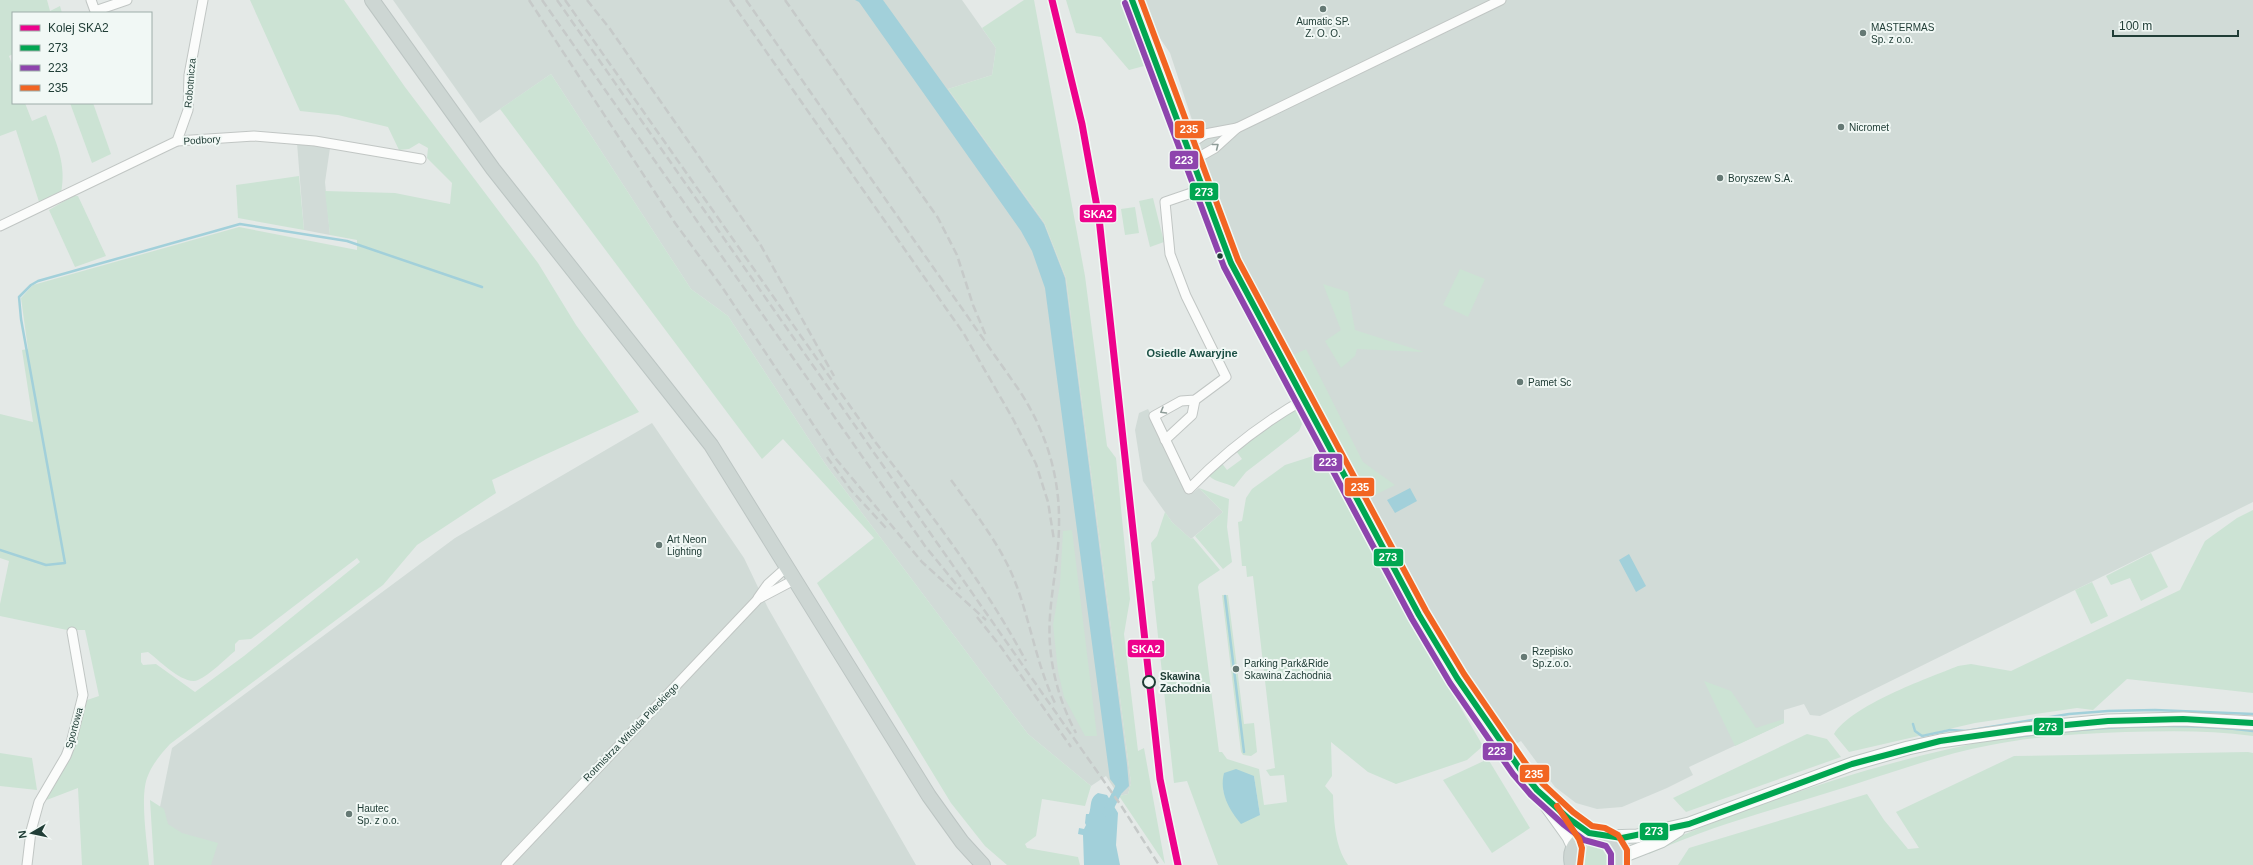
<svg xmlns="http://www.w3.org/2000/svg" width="2253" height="865" font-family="Helvetica,sans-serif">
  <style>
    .built { fill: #d1dbd7 }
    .green { fill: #cce3d4; fill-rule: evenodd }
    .water { fill: #a2d0da }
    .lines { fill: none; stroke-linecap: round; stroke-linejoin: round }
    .stream { stroke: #a2d0da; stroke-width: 2.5 }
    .canal { stroke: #a2d0da; stroke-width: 9 }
    .minor-casing { stroke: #c1c6c4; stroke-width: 11 }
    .secondary-casing { stroke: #bfc7c4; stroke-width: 15 }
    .primary-casing { stroke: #bcc5c3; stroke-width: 16 }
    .minor { stroke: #fbfcfb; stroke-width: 9 }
    .secondary { stroke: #fbfcfb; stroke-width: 13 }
    .primary { stroke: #cdd6d3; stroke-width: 14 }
    .rail { stroke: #c6cac9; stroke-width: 2.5; stroke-dasharray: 8 4; stroke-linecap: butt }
    .bus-1-casing { stroke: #f1f8f5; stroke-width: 9 }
    .bus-2-casing { stroke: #f1f8f5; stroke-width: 9 }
    .bus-3-casing { stroke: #f1f8f5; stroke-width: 9 }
    .bus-1 { stroke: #00a651; stroke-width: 6 }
    .bus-2 { stroke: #8e44ad; stroke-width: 6 }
    .bus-3 { stroke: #f26522; stroke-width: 6 }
    .rail-1-casing { stroke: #f1f8f5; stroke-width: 10 }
    .rail-1 { stroke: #ed028c; stroke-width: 7 }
    .oneway { stroke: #8e9c98 }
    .poi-dot { fill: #657974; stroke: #f1f8f5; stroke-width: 1.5 }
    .bus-dot { fill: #203d36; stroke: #f1f8f5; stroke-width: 1.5 }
    .stop-dot { fill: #f1f8f5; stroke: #203d36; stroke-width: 2 }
    .labels { text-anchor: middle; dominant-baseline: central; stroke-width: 4; stroke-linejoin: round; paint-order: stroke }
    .poi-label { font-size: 10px; fill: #203d36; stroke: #f1f8f5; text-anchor: start }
    .street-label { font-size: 10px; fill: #203d36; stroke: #f1f8f5 }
    .stop-label { font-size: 10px; font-weight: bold; fill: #203d36; stroke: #f1f8f5; text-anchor: start }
    .neighbourhood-label { font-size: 11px; font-weight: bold; fill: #1b5045; stroke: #f1f8f5 }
    .line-badge { stroke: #f1f8f5; stroke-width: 1.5 }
    .badge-label { font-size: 11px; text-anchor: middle; font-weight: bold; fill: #fff }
  </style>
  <rect width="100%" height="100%" fill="#e4e9e7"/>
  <!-- built -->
  <g class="built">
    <polygon points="393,0 962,0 996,48 992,75 948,89 1044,222 1066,278 1131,783 1128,794 1119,796 1106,776 1091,786 1028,734 826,465 728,316 691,289 551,74 480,123"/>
    <polygon points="1144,0 2253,0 2253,502 1820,716 1810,715 1804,704 1784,710 1784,723 1689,767 1693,775 1667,788 1622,807 1597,809 1576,803 1555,787 1521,741 1516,744 1449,647 1271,317 1244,265 1216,193 1170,53 1157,34"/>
    <polygon points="297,143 330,148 325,182 330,235 304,230"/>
    <polygon points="1148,409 1190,495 1199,488 1223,512 1191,539 1172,522 1143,481 1135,430 1139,413"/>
    <polygon points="652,423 744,558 768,608 916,865 159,865 160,807 172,748 455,538"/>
  </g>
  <!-- green -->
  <g class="green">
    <path d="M0 0H47L50 11 60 6 62 13H13V54L9 56 13 67V103H25L32 121 46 115C56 143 67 164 61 193L40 205 16 130 0 136Z"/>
    <path d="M250 0H344L405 87 538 263 576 325 639 412 538 458 492 480 496 493 417 545 383 585 170 744C161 754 152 764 147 778 140 798 147 842 149 865H82L78 788 44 801 84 701 99 696 85 630H67L0 616V604L9 561 0 558V414L33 422 22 350 28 349 21 298 33 285 239 227 357 250V240L330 235 325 191 395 193 450 204 452 183 427 158 428 148 419 143 409 149 399 150 388 127 338 115 300 111ZM357 558 360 562 244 656 195 692 156 664 143 665 141 662V653L148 652C159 660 184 686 198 680 211 674 224 660 235 651V644L239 640 251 639Z"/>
    <polygon points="1024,0 1034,0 1085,276 1107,446 1116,458 1130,599 1124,634 1138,751 1144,748 1165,864 1119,796 1128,794 1131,783 1066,278 1044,222 948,89 992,75 996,48 982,28"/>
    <polygon points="1066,0 1121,0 1144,66 1129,70 1101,37 1076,33"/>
    <polygon points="551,74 691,289 728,316 826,465 1028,734 1091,786 1085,806 1042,799 1036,836 1025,844 1027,848 1078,857 1080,865 1007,865 985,846 951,803 817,583 874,538 783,439 762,459 500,109"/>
    <polygon points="70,103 93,103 111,154 92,163"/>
    <polygon points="299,176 304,230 238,218 236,185"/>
    <polygon points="73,196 78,196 106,256 75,267 49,210"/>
    <polygon points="1153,198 1164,242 1150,247 1139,201"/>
    <polygon points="1135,207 1139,233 1125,235 1121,209"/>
    <polygon points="1460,269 1485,279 1468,317 1443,305"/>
    <polygon points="1323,284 1348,292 1355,330 1424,352 1357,349 1355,356 1341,368 1325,341 1341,330"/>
    <polygon points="1306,349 1363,462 1395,485 1369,498 1292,356"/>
    <path d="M1295 408 1302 424 1299 431 1246 472 1234 487C1225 482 1217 483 1209 476L1210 471 1221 462 1227 470 1242 459 1236 451Z"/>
    <path d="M1313 456 1323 460 1385 578 1483 746 1467 760 1396 784 1368 772 1331 742 1332 776 1325 786 1333 795C1334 819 1334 845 1348 865H1218L1187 781 1174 783 1152 581H1154L1155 578 1151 543 1157 536 1165 512 1172 522 1191 539 1193 538 1220 570 1199 584 1198 587 1219 752H1222L1227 759 1259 769 1264 805 1287 802 1284 775 1270 776 1266 770 1275 768 1253 576 1247 577 1246 566H1242L1238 522 1242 521 1246 498 1252 489 1285 465ZM1254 776 1260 815H1234L1223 790Z"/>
    <polygon points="1199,488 1229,499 1227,527 1232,562 1223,569 1195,536 1223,512"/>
    <path d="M2253 510V693L2127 679 2093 710 2077 708 1975 723 1849 752 1834 734C1852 705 1926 679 1958 666L1971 664 2011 671 2180 590 2205 541 2237 518Z"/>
    <polygon points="1072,530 1097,736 1085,736 1064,697 1058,671 1053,625 1060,584 1063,531"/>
    <polygon points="2151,553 2168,587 2141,601 2130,578 2111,585 2106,576"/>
    <polygon points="2092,582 2108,616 2091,624 2075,590"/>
    <polygon points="1222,595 1228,595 1244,724 1254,723 1257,752 1251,756 1243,755 1241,752"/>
    <polygon points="1704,681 1731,691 1756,728 1784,719 1784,723 1735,746"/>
    <path d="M2170 724 2253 729V736C2211 730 2168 731 2125 732 2080 734 2035 736 1991 745 1937 755 1883 776 1830 792 1769 811 1707 827 1649 854L1647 850C1762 800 1883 760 2007 737 2060 727 2116 727 2170 724Z"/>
    <polygon points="1807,734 1827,739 1841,757 1686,812 1673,798"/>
    <polygon points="2248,752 2253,753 2253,865 1678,865 1689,848 1867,794 1884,820 1908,849 1919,848 1896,812 2014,756"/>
    <polygon points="0,753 32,758 37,790 0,786"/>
    <polygon points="1488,759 1530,828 1492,853 1443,780"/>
    <polygon points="150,800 164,809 168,824 182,833 218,843 211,865 154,865"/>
    <path d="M1595 843C1607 846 1611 853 1610 865H1581L1579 855 1583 848Z"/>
  </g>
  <!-- water -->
  <g class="water">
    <polygon points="855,0 883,0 1044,224 1065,278 1127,764 1129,786 1122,793 1120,792 1110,779 1109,772 1045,288 1032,251 1021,231 859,2"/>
    <polygon points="1410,488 1417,501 1395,513 1387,500"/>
    <polygon points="1629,554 1646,586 1636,592 1619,560"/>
    <path d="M1236 769 1254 776 1260 815 1241 824C1229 810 1219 792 1224 773Z"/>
    <path d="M1098 793 1107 795 1118 813 1116 845 1120 865H1084L1083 835 1078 834 1079 828 1084 829 1086 825 1085 823 1086 814H1089C1092 805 1089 798 1098 793Z"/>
  </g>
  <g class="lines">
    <!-- stream -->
    <g class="stream">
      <polyline points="0,550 46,565 65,563 21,319 19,297 31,285 38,281 240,224 347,241 482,287"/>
      <polyline points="1225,596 1244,752"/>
      <polyline points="1913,724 1915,731 1922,736 1950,730 1966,731 2069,714 2108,711 2155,710 2253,714"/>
      <path d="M2007 738C2088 727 2172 721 2253 731"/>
    </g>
    <!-- canal -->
    <polyline class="canal" points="1107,812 1123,781"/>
    <defs>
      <g id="minor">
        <polyline points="91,0 95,11 127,0"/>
        <polyline points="1179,125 1205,134 1237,128"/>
        <polyline points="177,141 188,110 189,75 203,0"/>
        <polyline points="1187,146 1205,134"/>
        <polyline points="1192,161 1215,148 1237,128 1501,0"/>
        <path d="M1203 189 1165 202 1170 254 1186 296 1226 377 1195 400 1181 401 1154 416 1189 489C1223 454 1261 424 1303 400"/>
        <polyline points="0,226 177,141 254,136 315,141 421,159"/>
        <polyline points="1165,440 1192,415 1195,400"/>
        <polyline points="758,598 768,584 788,566"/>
        <polyline points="27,865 31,831 39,802 66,756 71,743 83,695 72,632"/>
        <polyline points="506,865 758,599 796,579"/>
      </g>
      <g id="secondary">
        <polyline points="1132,0 1223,244 1258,316 1433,639 1469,697 1569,837 1574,848"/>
        <polyline points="1551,801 1568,818 1593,835"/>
        <polyline points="1607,837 1637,836 1689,824 1852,764 1908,748 1940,741 2025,729 2108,721 2183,719 2253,723"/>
        <polyline points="1620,857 1661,841 1678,830"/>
      </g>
      <g id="primary">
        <polyline points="372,0 493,169 711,445 929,796 962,842 983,865"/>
        <path d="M1572 865C1563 825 1629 826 1619 865"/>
      </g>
    </defs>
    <!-- minor casing -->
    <use href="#minor" class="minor-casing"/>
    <!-- secondary casing -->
    <use href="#secondary" class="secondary-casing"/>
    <!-- primary casing -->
    <use href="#primary" class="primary-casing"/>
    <!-- minor -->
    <use href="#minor" class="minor"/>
    <!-- secondary -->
    <use href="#secondary" class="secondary"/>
    <!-- primary -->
    <use href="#primary" class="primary"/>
    <!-- rail -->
    <g class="rail">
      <polyline points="529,0 675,223 722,287 836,459 922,562 986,620"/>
      <polyline points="542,0 925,546 960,589"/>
      <polyline points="557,0 1122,807 1159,865"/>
      <path d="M565 0 876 443C930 513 984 583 1026 661"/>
      <polyline points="587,0 610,29 760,244 834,376"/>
      <polyline points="730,0 964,334 1013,419 1036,464 1048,502 1054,540"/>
      <path d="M746 0 1019 390C1046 431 1060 476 1059 525 1059 555 1052 586 1050 616 1047 657 1057 697 1076 733"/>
      <polyline points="785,0 938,218 957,255 973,305 986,336"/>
      <polyline points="827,457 851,490 886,528"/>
      <path d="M951 480C972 509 996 539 1011 572 1030 615 1035 663 1056 705"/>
      <polyline points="977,617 1001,647 1071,747"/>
    </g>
    <defs>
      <polyline id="bus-1" points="1132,0 1231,263 1419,615 1457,678 1520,769 1537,790 1568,818 1589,833 1622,838 1689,824 1852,764 1940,741 2025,729 2108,721 2183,719 2253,723"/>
      <polyline id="bus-2" points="1125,3 1224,267 1412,619 1450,683 1513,774 1531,795 1563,824 1584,840 1606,846 1611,854 1611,865"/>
      <g id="bus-3">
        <polyline points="1141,0 1238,260 1426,611 1464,674 1526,764 1543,784 1573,812 1592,826 1605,828 1618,835 1627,850 1627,865"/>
        <polyline points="1557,806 1579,839 1582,848 1580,865"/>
      </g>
    </defs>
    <!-- bus-1 casing -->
    <use href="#bus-1" class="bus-1-casing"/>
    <!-- bus-2 casing -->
    <use href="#bus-2" class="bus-2-casing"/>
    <!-- bus-3 casing -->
    <use href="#bus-3" class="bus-3-casing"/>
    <!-- bus-1 -->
    <use href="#bus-1" class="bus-1"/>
    <!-- bus-2 -->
    <use href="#bus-2" class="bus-2"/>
    <!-- bus-3 -->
    <use href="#bus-3" class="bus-3"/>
    <defs>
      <polyline id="rail-1" points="1052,0 1082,124 1099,218 1160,779 1178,865"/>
    </defs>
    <!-- rail-1 casing -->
    <use href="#rail-1" class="rail-1-casing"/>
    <!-- rail-1 -->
    <use href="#rail-1" class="rail-1"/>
  </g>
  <!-- one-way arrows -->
  <defs><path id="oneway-chevron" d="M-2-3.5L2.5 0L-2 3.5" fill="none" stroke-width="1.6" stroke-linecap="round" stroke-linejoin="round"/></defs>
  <g class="oneway">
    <use href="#oneway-chevron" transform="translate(1216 146) rotate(-38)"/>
    <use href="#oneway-chevron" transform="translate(1163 411) rotate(150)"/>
  </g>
  <!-- markers -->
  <g class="poi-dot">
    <circle cx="1323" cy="9" r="4"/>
    <circle cx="1863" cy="33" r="4"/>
    <circle cx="1841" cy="127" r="4"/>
    <circle cx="1720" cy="178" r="4"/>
    <circle cx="1520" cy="382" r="4"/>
    <circle cx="659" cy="545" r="4"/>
    <circle cx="1524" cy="657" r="4"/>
    <circle cx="1236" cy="669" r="4"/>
    <circle cx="349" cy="814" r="4"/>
  </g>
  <circle class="bus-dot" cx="1220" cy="256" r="3.5"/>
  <circle class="stop-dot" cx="1149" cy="682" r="6"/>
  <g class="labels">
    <!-- poi labels -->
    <g class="poi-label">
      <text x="1323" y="21" text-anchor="middle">Aumatic SP.<tspan x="1323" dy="12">Z. O. O.</tspan></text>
      <text x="1871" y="27">MASTERMAS<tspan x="1871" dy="12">Sp. z o.o.</tspan></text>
      <text x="1849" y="127">Nicromet</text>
      <text x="1728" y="178">Boryszew S.A.</text>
      <text x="1528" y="382">Pamet Sc</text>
      <text x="667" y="539">Art Neon<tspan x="667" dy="12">Lighting</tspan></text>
      <text x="1532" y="651">Rzepisko<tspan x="1532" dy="12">Sp.z.o.o.</tspan></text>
      <text x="1244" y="663">Parking Park&amp;Ride<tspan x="1244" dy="12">Skawina Zachodnia</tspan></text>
      <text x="357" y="808">Hautec<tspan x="357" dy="12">Sp. z o.o.</tspan></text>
    </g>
    <!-- street labels -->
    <g class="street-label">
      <text transform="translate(190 83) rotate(-85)">Robotnicza</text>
      <text transform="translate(202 140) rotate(-4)">Podbory</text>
      <text transform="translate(74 728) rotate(-75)">Sportowa</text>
      <text transform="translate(631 732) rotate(-46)">Rotmistrza Witolda Pileckiego</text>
    </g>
    <!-- stop labels -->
    <g class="stop-label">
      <text x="1160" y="676">Skawina<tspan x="1160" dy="12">Zachodnia</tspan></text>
    </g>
    <!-- neighbourhood labels -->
    <g class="neighbourhood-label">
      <text x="1192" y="353">Osiedle Awaryjne</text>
    </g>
  </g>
  <g class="line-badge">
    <rect x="1174" y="120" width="31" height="19" rx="4" fill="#f26522"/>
    <rect x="1169" y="150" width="30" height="20" rx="4" fill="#8e44ad"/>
    <rect x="1189" y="182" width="30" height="19" rx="4" fill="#00a651"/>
    <rect x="1079" y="204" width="38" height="19" rx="4" fill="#ed028c"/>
    <rect x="1313" y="453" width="30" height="19" rx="4" fill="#8e44ad"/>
    <rect x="1344" y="477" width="31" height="20" rx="4" fill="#f26522"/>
    <rect x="1373" y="548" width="31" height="19" rx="4" fill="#00a651"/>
    <rect x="1127" y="639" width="38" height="19" rx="4" fill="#ed028c"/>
    <rect x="2033" y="717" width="31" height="19" rx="4" fill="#00a651"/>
    <rect x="1482" y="742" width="31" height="19" rx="4" fill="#8e44ad"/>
    <rect x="1519" y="764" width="31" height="19" rx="4" fill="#f26522"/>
    <rect x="1639" y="822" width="30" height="19" rx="4" fill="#00a651"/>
  </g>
  <g class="badge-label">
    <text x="1189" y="133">235</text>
    <text x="1184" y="164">223</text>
    <text x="1204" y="196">273</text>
    <text x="1098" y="218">SKA2</text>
    <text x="1328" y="466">223</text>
    <text x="1360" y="491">235</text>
    <text x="1388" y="561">273</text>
    <text x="1146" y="653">SKA2</text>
    <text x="2048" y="731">273</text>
    <text x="1497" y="755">223</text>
    <text x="1534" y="778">235</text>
    <text x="1654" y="835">273</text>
  </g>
  <!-- legend -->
  <rect x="12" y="12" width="140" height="92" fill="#f1f8f5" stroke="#9dada9"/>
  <rect x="20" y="25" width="20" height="6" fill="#ed028c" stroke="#9dada9"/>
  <text x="48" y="32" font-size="12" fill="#203d36">Kolej SKA2</text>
  <rect x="20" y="45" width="20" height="6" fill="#00a651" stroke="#9dada9"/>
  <text x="48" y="52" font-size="12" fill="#203d36">273</text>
  <rect x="20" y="65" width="20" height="6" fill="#8e44ad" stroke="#9dada9"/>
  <text x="48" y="72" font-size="12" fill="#203d36">223</text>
  <rect x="20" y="85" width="20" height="6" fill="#f26522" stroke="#9dada9"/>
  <text x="48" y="92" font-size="12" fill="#203d36">235</text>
  <!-- north arrow -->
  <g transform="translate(32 833) rotate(261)" stroke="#f1f8f5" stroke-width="3" paint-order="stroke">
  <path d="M0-3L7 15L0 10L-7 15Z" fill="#203d36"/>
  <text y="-6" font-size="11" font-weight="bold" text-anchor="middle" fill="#203d36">N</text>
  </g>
  <!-- scale -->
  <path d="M2113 30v6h125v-6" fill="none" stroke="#203d36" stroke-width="2"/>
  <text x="2119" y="30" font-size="12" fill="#203d36" stroke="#f1f8f5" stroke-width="3" paint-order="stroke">100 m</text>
</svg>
